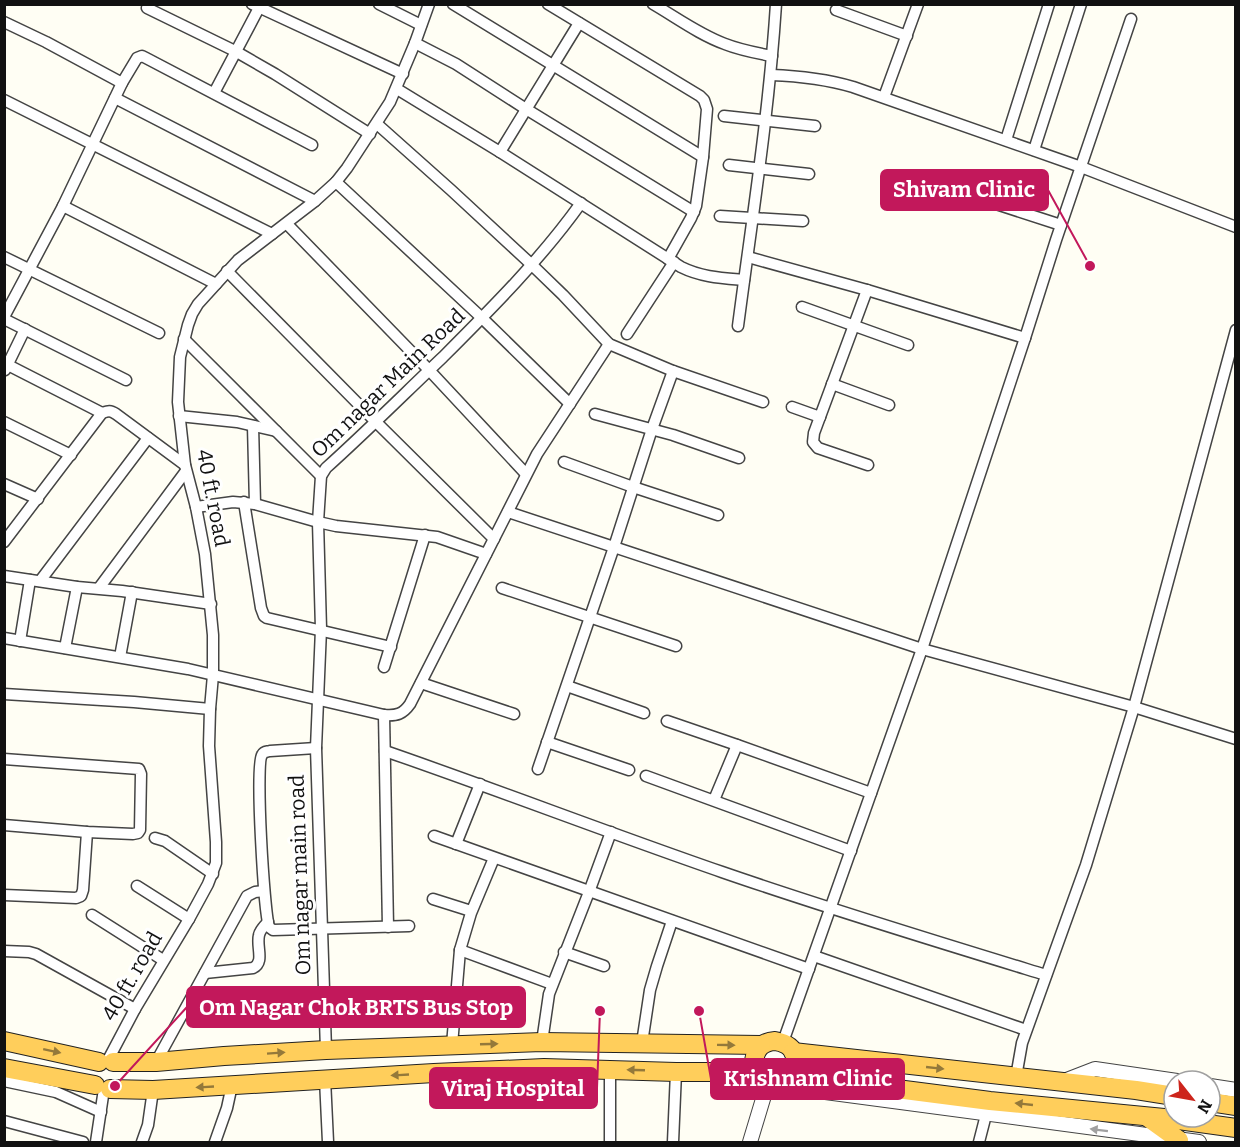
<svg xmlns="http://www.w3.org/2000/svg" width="1240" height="1147" font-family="Bitter,serif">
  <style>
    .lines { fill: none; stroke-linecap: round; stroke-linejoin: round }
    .minor-casing { stroke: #444; stroke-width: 13 }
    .tertiary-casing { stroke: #444; stroke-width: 16 }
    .trunk-casing { stroke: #222; stroke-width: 20 }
    .minor { stroke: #fff; stroke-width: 10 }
    .tertiary { stroke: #fff; stroke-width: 14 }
    .trunk { stroke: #ffce5b; stroke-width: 18 }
    .oneway { fill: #94793a }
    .oneway2 { fill: #a0a0a0 }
    .labels { text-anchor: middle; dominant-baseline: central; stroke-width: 6; stroke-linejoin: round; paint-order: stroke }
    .street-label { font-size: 21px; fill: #111; stroke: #fff }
    .leader { fill: none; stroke: #c2185b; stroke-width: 2 }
    .callout-dot { fill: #c2185b; stroke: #fff; stroke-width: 2 }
    .callout { fill: #c2185b; stroke: #c2185b; stroke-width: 2 }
    .callout-label { font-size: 22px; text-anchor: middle; font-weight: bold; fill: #fff }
  </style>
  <rect width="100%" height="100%" fill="#fffef4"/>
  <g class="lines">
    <defs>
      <g id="minor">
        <polyline points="252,4 403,74"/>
        <polyline points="379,4 421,25"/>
        <polyline points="453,4 703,157"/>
        <polyline points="548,4 700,96 704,100 707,109 703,157 696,206 691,218 668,259"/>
        <path d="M653 4C677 18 700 35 725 44 740 50 756 53 772 56"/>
        <polyline points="147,8 235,51 275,74 370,134"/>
        <polyline points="836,10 907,36"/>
        <polyline points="4,22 46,42 122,83"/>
        <polyline points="415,43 456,64 526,109 694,212"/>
        <path d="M771 75C799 76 826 79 853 87L1081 167 1236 227"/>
        <path d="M397 89 500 152 681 267C701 277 721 278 744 280"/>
        <polyline points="214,93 261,4"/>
        <polyline points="884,97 918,4"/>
        <polyline points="115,98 315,201"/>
        <polyline points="4,100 272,234"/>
        <polyline points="724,116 815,126"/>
        <polyline points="377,124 451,190 532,265 563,295 609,344 673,371 763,402"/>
        <polyline points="1006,140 1049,4"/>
        <polyline points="1034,150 1081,4"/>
        <polyline points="500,152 579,23"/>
        <polyline points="729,165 809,174"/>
        <polyline points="910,176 1061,225"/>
        <polyline points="336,182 482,318 570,404"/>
        <polyline points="63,206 216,284"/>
        <polyline points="720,216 803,221"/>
        <polyline points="287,224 429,370 526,474"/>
        <polyline points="4,257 159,333"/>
        <polyline points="748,257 867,290 1025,338"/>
        <polyline points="227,271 376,422 494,539"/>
        <polyline points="867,290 814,433 813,442 818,448 868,465"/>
        <polyline points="802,307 908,345"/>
        <polyline points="4,317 63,206 122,83 137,58 142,56 146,58 312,145"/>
        <polyline points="4,319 126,380"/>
        <path d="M738 326C752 219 769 113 776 4"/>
        <polyline points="627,334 674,262"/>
        <polyline points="184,339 321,476"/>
        <polyline points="4,363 102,413"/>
        <polyline points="5,370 25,329"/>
        <polyline points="832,384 889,405"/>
        <polyline points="792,407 820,417"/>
        <polyline points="595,414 673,435 739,458"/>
        <polyline points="179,416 237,422 276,431"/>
        <polyline points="4,422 71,455"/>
        <polyline points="253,426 255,504"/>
        <polyline points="564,462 633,487 718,515"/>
        <polyline points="4,484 38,499"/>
        <polyline points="244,502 261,608 264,616 267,618 391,647"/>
        <polyline points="196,507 233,502 255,504 318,522 336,526 437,537 486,554"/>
        <polyline points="508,512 922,649 1134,707 1236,739"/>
        <path d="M4 542 102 413C108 411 110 410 116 414L185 465"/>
        <polyline points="4,576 77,587 122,591 211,604"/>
        <polyline points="40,581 148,438"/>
        <polyline points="99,588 186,471"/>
        <polyline points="502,588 676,646"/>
        <path d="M4 638 188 669 384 715C397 716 403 714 410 704L537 454 609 344"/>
        <polyline points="20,641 30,580"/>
        <polyline points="65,648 77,587"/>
        <polyline points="120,657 132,592"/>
        <polyline points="384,667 425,535"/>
        <polyline points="421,683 514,714"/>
        <polyline points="567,686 644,713"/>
        <polyline points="4,694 134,702 210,709"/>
        <polyline points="384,715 388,927"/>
        <polyline points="667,721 737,745 871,793"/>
        <polyline points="547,742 629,770"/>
        <path d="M316 748 270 751C266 752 264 751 262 755 255 765 264 910 269 927L273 930 409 926"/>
        <path d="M385 751C498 790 609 833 722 872 829 909 938 942 1046 975"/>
        <polyline points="4,759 139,769 141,774 140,830 138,833 133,834 87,832 4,825"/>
        <polyline points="538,769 614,547 652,429 673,371"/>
        <polyline points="646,776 851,851"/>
        <polyline points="714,800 737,745"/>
        <polyline points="434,836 809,969"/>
        <polyline points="155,838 165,841 213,874"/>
        <polyline points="456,844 480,784"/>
        <polyline points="137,886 189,919"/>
        <polyline points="4,895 76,898 81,896 83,890 87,832"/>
        <polyline points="433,899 471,911"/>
        <polyline points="92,915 163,960"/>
        <polyline points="460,950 552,984"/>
        <polyline points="4,951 29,952 36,954 135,1009"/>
        <polyline points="564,952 604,966"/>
        <polyline points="814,956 1026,1030"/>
        <path d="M205 973 253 968C265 962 256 947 259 935 260 930 264 926 268 922"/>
        <polyline points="323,998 376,998"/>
        <polyline points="542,1042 549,994 589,892 611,832"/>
        <polyline points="783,1042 922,649 1025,338 1056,240 1131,19"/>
        <polyline points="642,1043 650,990 657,966 672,921"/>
        <polyline points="452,1045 460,950 471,913 494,858"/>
        <path d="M326 1050 316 748 321 629 318 522 321 476 326 468C366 432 404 394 443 357 492 308 541 259 581 203"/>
        <polyline points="108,1060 135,1009 189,919 208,884 216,863 216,842 209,746 210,709 213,675 213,635 205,554 196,507 185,465 178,402 180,357 188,325 192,314 198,304 238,260 315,201 336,182 347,168 390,102 415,43 429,4"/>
        <polyline points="156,1062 247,896 255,892 264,891"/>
        <polyline points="610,1069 610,1142"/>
        <polyline points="1016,1077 1022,1043 1086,865 1134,707 1236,330"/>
        <polyline points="325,1079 328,1142"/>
        <polyline points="4,1081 56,1092 101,1112"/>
        <polyline points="4,1121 83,1142"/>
        <polyline points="96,1142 104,1089"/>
        <polyline points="142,1142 148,1125 153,1090"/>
        <polyline points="215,1142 227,1108 232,1085"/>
        <polyline points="673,1142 676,1072"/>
        <polyline points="979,1142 988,1107"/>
      </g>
      <g id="tertiary">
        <polyline points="803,1077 818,1091 1199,1142"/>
        <polyline points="1064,1081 1095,1069 1177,1081"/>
        <polyline points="1210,1086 1236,1090"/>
        <polyline points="750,1142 769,1079"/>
      </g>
      <g id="trunk">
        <polyline points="4,1041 99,1062"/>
        <path d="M775 1041C824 1050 769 1110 754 1061 756 1048 762 1042 775 1041Z"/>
        <polyline points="793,1052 1136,1090 1174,1096"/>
        <polyline points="113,1062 156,1062 224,1056 326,1050 542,1042 761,1045"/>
        <polyline points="4,1068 95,1085"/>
        <polyline points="788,1075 990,1101 1164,1118 1236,1128"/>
        <polyline points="110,1089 153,1090 434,1073 544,1068 676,1072 758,1072"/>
        <polyline points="1210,1102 1236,1106"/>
        <polyline points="1147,1117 1179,1140"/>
      </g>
    </defs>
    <!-- minor casing -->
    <use href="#minor" class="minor-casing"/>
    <!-- tertiary casing -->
    <use href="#tertiary" class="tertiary-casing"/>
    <!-- trunk casing -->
    <use href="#trunk" class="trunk-casing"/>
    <!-- minor -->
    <use href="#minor" class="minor"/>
    <!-- tertiary -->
    <use href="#tertiary" class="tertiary"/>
    <!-- trunk -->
    <use href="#trunk" class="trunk"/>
  </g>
  <!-- one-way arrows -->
  <defs><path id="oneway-solid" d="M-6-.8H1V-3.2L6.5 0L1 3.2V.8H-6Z" transform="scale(1.5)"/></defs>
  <g class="oneway">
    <use href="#oneway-solid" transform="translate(489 1044) rotate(-2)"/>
    <use href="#oneway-solid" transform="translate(726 1045) rotate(1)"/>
    <use href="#oneway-solid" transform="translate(52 1051) rotate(12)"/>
    <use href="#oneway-solid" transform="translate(276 1053) rotate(-4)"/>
    <use href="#oneway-solid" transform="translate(935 1068) rotate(6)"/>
    <use href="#oneway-solid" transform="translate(636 1070) rotate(-178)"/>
    <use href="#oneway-solid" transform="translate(400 1075) rotate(177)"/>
    <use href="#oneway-solid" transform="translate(205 1087) rotate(177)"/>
    <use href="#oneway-solid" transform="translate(1024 1104) rotate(-174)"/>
  </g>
  <use class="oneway2" href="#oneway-solid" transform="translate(1099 1130) rotate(-173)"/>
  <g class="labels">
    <!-- street labels -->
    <g class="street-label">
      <text transform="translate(388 383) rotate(-44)">Om nagar Main Road</text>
      <text transform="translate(213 498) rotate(79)">40 ft. road</text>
      <text transform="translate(300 875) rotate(-92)">Om nagar main road</text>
      <text transform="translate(132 976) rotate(-60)">40 ft. road</text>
    </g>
  </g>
  <!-- callouts -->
  <path class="leader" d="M1090 266L1048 190M115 1086L187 1007M699 1011L711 1079M600 1011L597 1088"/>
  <g class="callout-dot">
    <circle cx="1090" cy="266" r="6"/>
    <circle cx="115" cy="1086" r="6"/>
    <circle cx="699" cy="1011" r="6"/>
    <circle cx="600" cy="1011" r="6"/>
  </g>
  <g class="callout">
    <rect x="881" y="170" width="167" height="40" rx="6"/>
    <rect x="187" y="987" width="338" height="40" rx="6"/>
    <rect x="711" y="1059" width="193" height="40" rx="6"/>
    <rect x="430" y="1068" width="167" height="40" rx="6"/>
  </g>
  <g class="callout-label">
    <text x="964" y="197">Shivam Clinic</text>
    <text x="356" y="1015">Om Nagar Chok BRTS Bus Stop</text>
    <text x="808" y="1086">Krishnam Clinic</text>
    <text x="513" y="1096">Viraj Hospital</text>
  </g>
  <!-- border -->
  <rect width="1240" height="1147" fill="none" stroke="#111111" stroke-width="12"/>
  <!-- north arrow -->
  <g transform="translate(1192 1099) rotate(121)"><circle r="28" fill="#ffffff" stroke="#a0a0a0" stroke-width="1.5"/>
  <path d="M0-4.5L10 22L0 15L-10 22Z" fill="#cd251c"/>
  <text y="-9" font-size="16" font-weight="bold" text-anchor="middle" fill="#111111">N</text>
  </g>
</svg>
